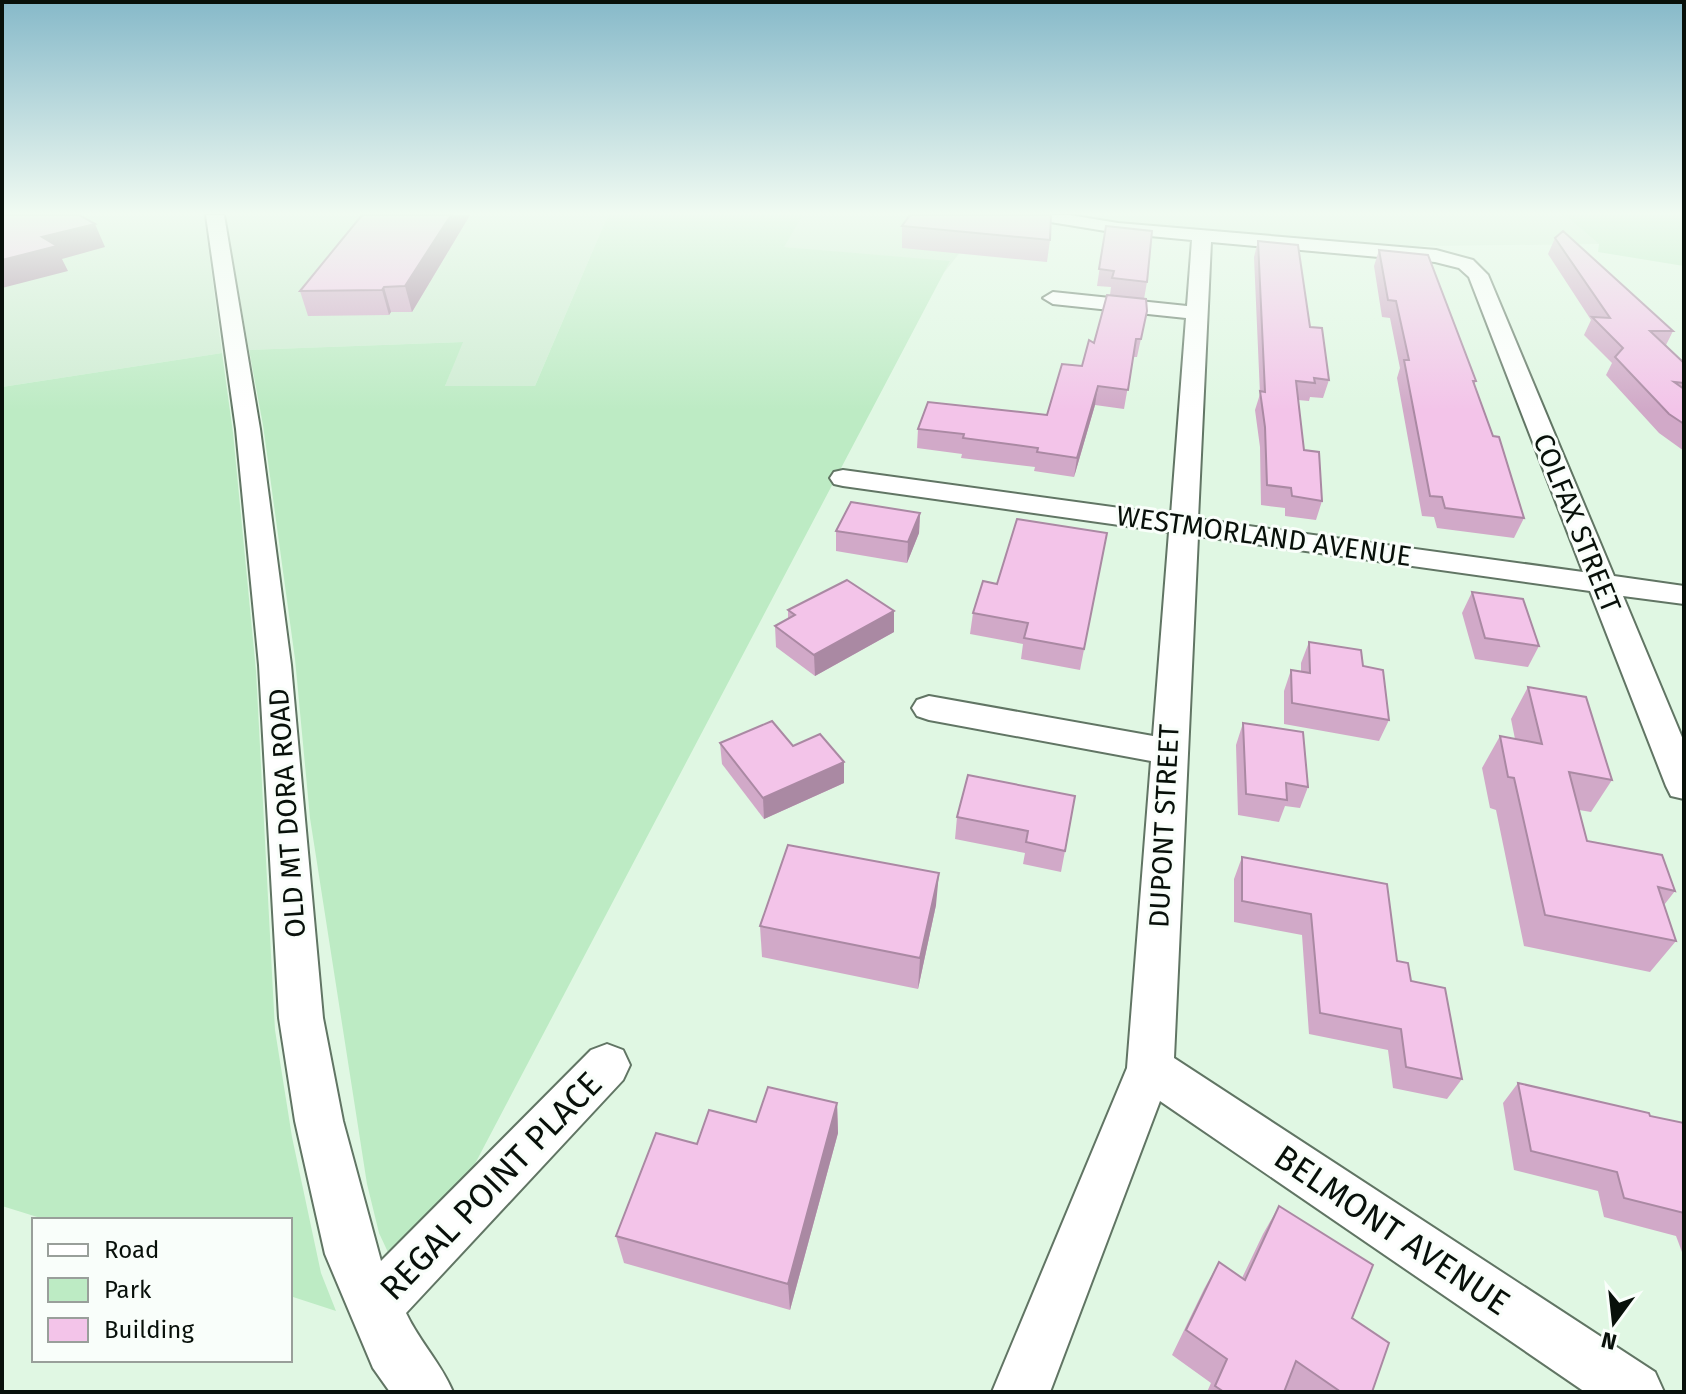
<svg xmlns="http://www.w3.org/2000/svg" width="1686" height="1394" font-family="'Fira Sans',sans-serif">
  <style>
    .built { fill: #cfecd3 }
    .green { fill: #bdebc4 }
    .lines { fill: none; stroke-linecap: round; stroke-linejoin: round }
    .minor-casing { stroke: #617564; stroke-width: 4 }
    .minor { fill: #fff; fill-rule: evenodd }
    .wall { fill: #d1a9c8 }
    .shaded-wall { fill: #aa89a3 }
    .building { fill: #f3c4e9; stroke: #aa89a3; stroke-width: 2 }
    .labels { text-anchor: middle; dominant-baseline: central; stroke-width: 6; stroke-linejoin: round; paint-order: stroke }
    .street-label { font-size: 28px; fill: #08100a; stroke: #f9fefa }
    .near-street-label { font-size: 34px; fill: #08100a; stroke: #f9fefa }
  </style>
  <rect width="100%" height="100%" fill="#e0f7e3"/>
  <!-- built -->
  <g class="built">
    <polygon points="2,215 204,215 222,353 2,387"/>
    <polygon points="225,215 608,215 535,386 445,386 462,342 249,350"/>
    <polygon points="803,215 989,215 943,274 949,262 783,247"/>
    <polygon points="1049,215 1565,215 1599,244 1347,247"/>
  </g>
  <!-- green -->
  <g class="green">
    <polygon points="608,215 803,215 784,247 950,261 407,1293 379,1233 367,1184 310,818 295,659 263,425 249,350 463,342 445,386 535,386"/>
    <polygon points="1565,215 1684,215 1684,266 1598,252 1599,244"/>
    <polygon points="222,353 233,433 256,671 275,1030 292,1137 321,1273 336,1311 290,1296 290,1220 47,1220 2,1206 2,387"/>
  </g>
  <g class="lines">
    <defs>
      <g id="minor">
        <path d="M206 215H224L260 429 291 665 323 1018 343 1121 381 1261 591 1050 607 1044 623 1050 630 1065 623 1080 406 1313C419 1341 441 1363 453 1392H390L373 1368 325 1254 295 1121 279 1018 259 665 236 429Z"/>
        <path d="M1029 215H1069L1118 223 1436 250 1473 260 1488 275 1614 576 1684 586V604L1623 596 1684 742V799L1671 796 1666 786 1590 591 1198 536 1174 1058 1655 1372 1664 1392H1585L1160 1101 1050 1392H992L1127 1068 1151 761 929 720 917 716 912 708 917 700 929 696 1153 736 1169 532 843 486 834 484 830 478 834 472 843 470 1171 515 1186 318 1053 304 1043 298 1053 292 1187 306 1192 240 1118 233 1038 220ZM1211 242 1435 262 1459 268 1469 277 1583 572 1198 519Z"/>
      </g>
    </defs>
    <!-- minor casing -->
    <use href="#minor" class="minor-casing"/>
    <!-- minor -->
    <use href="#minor" class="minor"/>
  </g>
  <!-- wall -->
  <g class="wall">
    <polygon points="362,215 470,215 412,312 391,312 389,315 308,316 300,291"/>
    <polygon points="902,226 1050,240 1047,262 902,248"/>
    <polygon points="1106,226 1147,282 1144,299 1110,295 1111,287 1097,286"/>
    <polygon points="1555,238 1673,331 1666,345 1684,363 1684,451 1659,433 1606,375 1612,363 1584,335 1591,320 1548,254"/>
    <polygon points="1258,241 1310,327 1329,380 1323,398 1310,397 1309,401 1298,400 1304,450 1322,501 1316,520 1285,516 1285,508 1261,505 1260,447 1255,410 1260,394 1254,257"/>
    <polygon points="1379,250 1476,381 1474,385 1524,518 1514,538 1437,528 1434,517 1422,516 1397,378 1400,368 1390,318 1382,317 1374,266"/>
    <polygon points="1147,311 1137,357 1133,357 1124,409 1095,405 1074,477 1034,471 1035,467 961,458 962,454 917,448 918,429 1047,415 1082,366 1094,343"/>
    <polygon points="920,513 919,533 907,563 836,551 836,531"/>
    <polygon points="1107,533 1080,670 1021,659 1023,644 970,634 973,613 997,584"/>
    <polygon points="1472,592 1539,646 1528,667 1475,659 1462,613"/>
    <polygon points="788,610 894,632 815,676 776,647 775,626 788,619"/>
    <polygon points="1309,642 1363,666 1389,720 1379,741 1284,724 1284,691 1291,670 1301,671 1301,663"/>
    <polygon points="1528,687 1612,780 1591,812 1579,810 1587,841 1675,891 1664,905 1676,941 1650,972 1524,946 1496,810 1490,808 1482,768 1500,736 1515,739 1511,719"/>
    <polygon points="1243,723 1308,787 1300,808 1285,806 1279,822 1238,815 1236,745"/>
    <polygon points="720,743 793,746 844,783 764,819 722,764"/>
    <polygon points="968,775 1065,851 1061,872 1023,864 1025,853 955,839 957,817"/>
    <polygon points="1242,857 1397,961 1411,981 1462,1079 1447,1099 1393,1088 1388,1050 1309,1034 1302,935 1234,922 1234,879"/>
    <polygon points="936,905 918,989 762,957 760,926"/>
    <polygon points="1518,1083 1650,1116 1684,1123 1684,1253 1682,1252 1676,1236 1604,1217 1598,1191 1514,1170 1503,1103"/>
    <polygon points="837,1103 838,1133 790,1310 624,1263 616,1236 697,1144 756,1122"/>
    <polygon points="1279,1206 1352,1318 1372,1392 1288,1392 1285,1390 1284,1392 1207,1392 1211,1383 1172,1355 1204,1289 1219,1262 1242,1278 1263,1234"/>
  </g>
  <!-- shaded-wall -->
  <g class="shaded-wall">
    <polygon points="451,215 470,215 412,312 405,286"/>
    <polygon points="95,224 105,247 62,259 68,271 2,288 2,260 42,237"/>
    <polygon points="384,287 391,312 389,315 382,290"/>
    <polygon points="1098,386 1095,405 1074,477 1077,458"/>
    <polygon points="920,513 919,533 907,563 908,542"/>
    <polygon points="894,611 894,632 815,676 814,655"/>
    <polygon points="844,762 844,783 764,819 763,798"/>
    <polygon points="939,873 936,905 918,989 920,958"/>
    <polygon points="837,1103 838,1133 790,1310 788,1284"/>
  </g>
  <!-- building -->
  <g class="building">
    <polygon points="2,215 79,215 95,224 42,237 57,246 2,260"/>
    <polygon points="362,215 451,215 405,286 384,287 382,290 300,291"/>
    <polygon points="910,215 1051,215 1050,240 902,226"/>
    <polygon points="1106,226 1152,231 1147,282 1112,278 1114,271 1099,269"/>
    <polygon points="1563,231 1673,331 1650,331 1684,363 1684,383 1674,382 1684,389 1684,424 1669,414 1615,357 1623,348 1592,317 1610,318 1555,238"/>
    <polygon points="1258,241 1298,245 1310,327 1322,328 1329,380 1314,378 1315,383 1296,381 1304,450 1319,452 1322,501 1292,496 1291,488 1267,485 1265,427 1260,391 1265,392"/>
    <polygon points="1379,250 1428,255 1476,381 1473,381 1493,436 1499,437 1524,518 1445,508 1442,497 1430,496 1404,360 1409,360 1396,301 1388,300"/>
    <polygon points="1107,295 1146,299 1147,311 1141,339 1136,339 1128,390 1098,386 1077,458 1037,452 1038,448 963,438 964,434 918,429 928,402 1047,415 1062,364 1082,366 1089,340 1094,343"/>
    <polygon points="851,502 920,513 908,542 836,531"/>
    <polygon points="1017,519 1107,533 1084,649 1024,638 1028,623 973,613 983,581 997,584"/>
    <polygon points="847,580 894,611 814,655 775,626 795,615 788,610"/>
    <polygon points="1472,592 1523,599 1539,646 1485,638"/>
    <polygon points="1309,642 1361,650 1363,666 1383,670 1389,720 1292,703 1291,670 1310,673"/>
    <polygon points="1528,687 1586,697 1612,780 1569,772 1587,841 1662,855 1675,891 1658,887 1676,941 1545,915 1514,778 1508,777 1500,736 1542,744"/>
    <polygon points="772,721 793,746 820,734 844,762 763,798 720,743"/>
    <polygon points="1243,723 1303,732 1308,787 1286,783 1287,800 1246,794"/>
    <polygon points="968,775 1075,796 1065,851 1026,842 1028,831 957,817"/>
    <polygon points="788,845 939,873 920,958 760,926"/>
    <polygon points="1242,857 1387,884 1397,961 1408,963 1411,981 1445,988 1462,1079 1406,1067 1401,1029 1320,1013 1311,914 1242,901"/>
    <polygon points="1518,1083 1649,1113 1650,1116 1684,1123 1684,1213 1624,1198 1617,1172 1531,1151"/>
    <polygon points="768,1087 837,1103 788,1284 616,1236 656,1133 697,1144 709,1110 756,1122"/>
    <polygon points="1279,1206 1373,1265 1352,1318 1389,1343 1372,1392 1341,1392 1296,1361 1284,1392 1224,1392 1215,1386 1227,1359 1186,1330 1219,1262 1245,1280"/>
  </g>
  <!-- sky -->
  <linearGradient id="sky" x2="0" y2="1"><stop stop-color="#86b9c9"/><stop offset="0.52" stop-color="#f1fbf2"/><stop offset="1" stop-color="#f1fbf2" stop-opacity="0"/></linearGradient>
  <rect width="1686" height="410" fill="url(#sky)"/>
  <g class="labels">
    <!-- street labels -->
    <g class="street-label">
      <text transform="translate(1577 523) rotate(68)">COLFAX STREET</text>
      <text transform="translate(1264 536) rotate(8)">WESTMORLAND AVENUE</text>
      <text transform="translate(287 813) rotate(-94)">OLD MT DORA ROAD</text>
      <text transform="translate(1164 826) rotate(-87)">DUPONT STREET</text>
    </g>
    <!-- near-street labels -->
    <g class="near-street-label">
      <text transform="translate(491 1186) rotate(-46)">REGAL POINT PLACE</text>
      <text transform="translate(1392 1230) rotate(34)">BELMONT AVENUE</text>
    </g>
  </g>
  <!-- border -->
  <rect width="1686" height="1394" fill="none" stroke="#08100a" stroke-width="8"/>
  <!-- legend -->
  <rect x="32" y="1218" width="260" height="144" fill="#f9fefa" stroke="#999f9a" stroke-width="2"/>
  <rect x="48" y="1244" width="40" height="12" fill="#ffffff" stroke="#999f9a" stroke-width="2"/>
  <text x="104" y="1258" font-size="24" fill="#08100a">Road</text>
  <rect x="48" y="1278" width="40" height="24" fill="#bdebc4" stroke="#999f9a" stroke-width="2"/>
  <text x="104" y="1298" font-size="24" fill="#08100a">Park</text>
  <rect x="48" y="1318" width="40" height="24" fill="#f3c4e9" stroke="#999f9a" stroke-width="2"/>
  <text x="104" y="1338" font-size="24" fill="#08100a">Building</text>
  <!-- north arrow -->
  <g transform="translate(1614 1322) rotate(195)" stroke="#f9fefa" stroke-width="6" paint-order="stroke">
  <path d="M0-6L14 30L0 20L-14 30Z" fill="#08100a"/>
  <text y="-12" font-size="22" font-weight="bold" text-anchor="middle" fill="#08100a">N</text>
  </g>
</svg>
